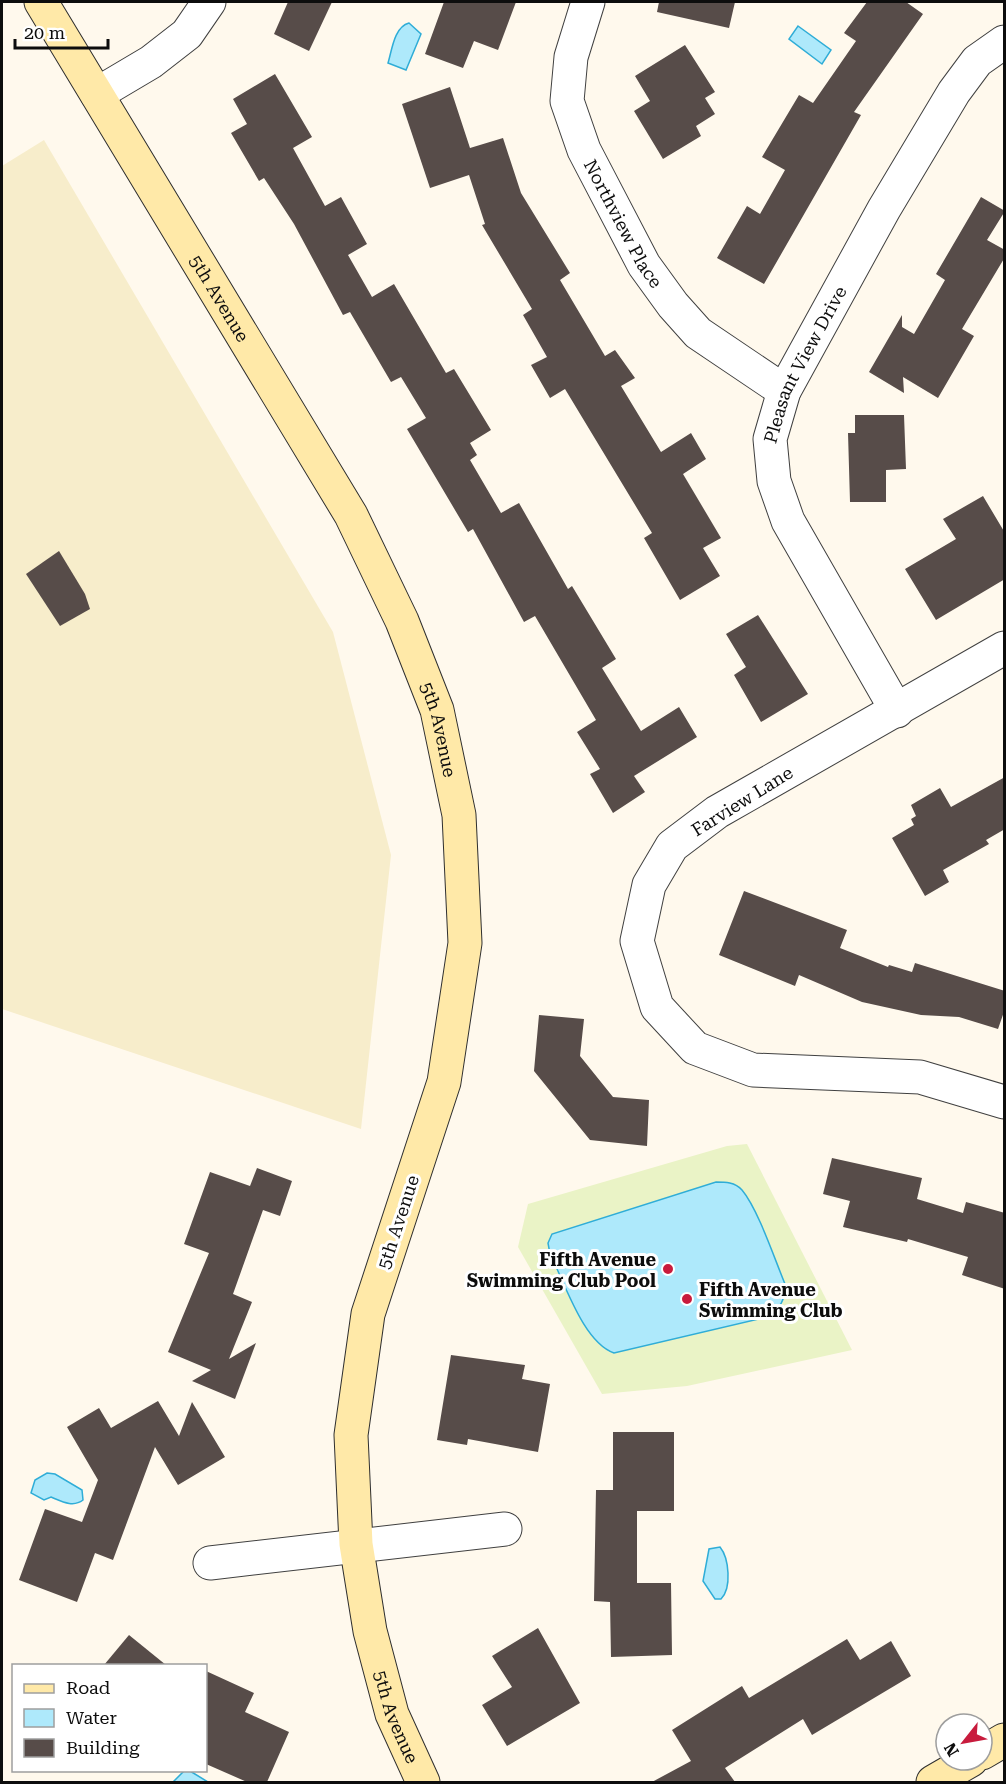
<svg xmlns="http://www.w3.org/2000/svg" width="1006" height="1784" font-family="'Roboto Serif',serif">
  <style>
    .farmland { fill: #f7edcb }
    .pitch { fill: #eaf3c6 }
    .water { fill: #aee9fb; stroke: #2fadd7; stroke-width: 1.5 }
    .building { fill: #574c49 }
    .lines { fill: none; stroke-linecap: round; stroke-linejoin: round }
    .minor-casing { stroke: #404040; stroke-width: 35 }
    .secondary-casing { stroke: #2f2f2f; stroke-width: 35 }
    .minor { stroke: #fff; stroke-width: 33 }
    .secondary { stroke: #ffe9a8; stroke-width: 33 }
    .poi-dot { fill: #c81b3d; stroke: #fff; stroke-width: 2 }
    .labels { text-anchor: middle; dominant-baseline: central; stroke-width: 6; stroke-linejoin: round; paint-order: stroke }
    .street-label { font-size: 18px; fill: #0d0d0d; stroke: #fff }
    .poi-label { font-size: 18px; font-weight: bold; fill: #0d0d0d; stroke: #fff; text-anchor: end }
  </style>
  <rect width="100%" height="100%" fill="#fff9ed"/>
  <!-- farmland -->
  <polygon class="farmland" points="44,140 333,632 391,855 361,1129 2,1009 2,166"/>
  <!-- pitch -->
  <polygon class="pitch" points="747,1144 852,1350 687,1386 602,1394 518,1247 528,1204 727,1146"/>
  <!-- water -->
  <g class="water">
    <path d="M409 23 421 34 406 70 388 63C392 50 394 27 409 23Z"/>
    <polygon points="798,26 831,50 822,64 789,39"/>
    <path d="M716 1182C725 1182 735 1182 742 1190 758 1209 775 1260 785 1284 785 1301 781 1307 767 1317L614 1353C583 1342 565 1283 550 1254L548 1243 552 1234Z"/>
    <path d="M47 1473 55 1474 82 1490 83 1500C73 1508 61 1501 51 1497L44 1500 31 1493 35 1480Z"/>
    <path d="M720 1547C729 1558 732 1588 721 1599H715L703 1581 709 1549Z"/>
    <polygon points="190,1771 208,1782 173,1782 184,1771"/>
  </g>
  <!-- building -->
  <g class="building">
    <polygon points="288,2 332,2 309,51 274,34"/>
    <polygon points="444,2 516,2 498,50 474,41 463,68 425,54"/>
    <polygon points="659,2 735,2 729,28 657,12"/>
    <polygon points="867,2 906,2 923,14 854,112 861,115 764,284 717,258 747,206 760,214 785,170 762,157 799,95 813,103 856,41 844,33"/>
    <polygon points="685,45 715,92 705,98 715,114 696,126 701,136 663,159 634,111 650,101 635,76"/>
    <polygon points="275,74 312,137 293,148 325,206 341,197 367,244 348,255 372,297 394,284 446,373 454,369 491,430 470,443 477,455 470,460 501,513 519,503 568,589 572,586 616,659 602,668 641,731 679,707 697,737 634,776 645,792 613,813 590,774 600,769 577,732 596,720 535,616 524,622 473,529 468,532 407,429 426,418 401,377 391,382 350,312 343,315 294,224 264,178 259,181 231,133 247,124 233,99"/>
    <polygon points="450,87 470,148 503,138 521,193 570,273 560,280 605,356 615,350 635,378 621,386 661,452 691,433 706,459 683,474 721,538 703,548 720,576 680,600 644,538 652,533 565,389 550,398 531,365 547,357 523,315 532,309 482,225 485,224 469,175 430,188 402,104"/>
    <polygon points="981,197 1005,211 987,240 1005,250 1005,257 962,329 974,336 938,398 903,377 904,393 869,372 902,315 902,327 914,334 945,280 936,274"/>
    <polygon points="855,415 904,415 906,469 886,470 886,502 850,502 848,433 855,433"/>
    <polygon points="983,496 1005,533 1005,579 936,620 905,569 956,539 943,519"/>
    <polygon points="59,551 85,594 90,609 60,626 26,574"/>
    <polygon points="758,615 808,694 761,722 734,675 746,667 726,634"/>
    <polygon points="1005,777 1005,829 986,840 989,844 943,870 949,882 925,896 892,838 914,825 911,819 916,816 911,805 940,788 951,807"/>
    <polygon points="744,891 847,930 840,948 888,967 889,965 912,972 915,963 1005,991 1005,1009 998,1029 959,1017 921,1015 862,1002 799,975 795,986 719,955"/>
    <polygon points="539,1015 584,1019 580,1056 613,1097 649,1100 647,1146 590,1140 534,1071"/>
    <polygon points="832,1158 922,1178 917,1199 963,1213 966,1202 1005,1213 1005,1289 962,1275 968,1257 908,1239 907,1242 843,1227 850,1201 823,1194"/>
    <polygon points="257,1168 292,1181 280,1216 263,1210 233,1294 252,1302 229,1359 256,1343 235,1399 192,1381 211,1370 168,1352 209,1253 184,1244 210,1172 250,1186"/>
    <polygon points="451,1355 525,1365 522,1379 550,1384 538,1452 468,1439 467,1445 437,1440"/>
    <polygon points="158,1401 179,1436 192,1402 225,1457 178,1485 155,1447 113,1560 95,1553 77,1602 19,1580 45,1509 82,1522 98,1480 67,1427 99,1408 111,1428"/>
    <polygon points="613,1432 674,1432 674,1511 637,1511 637,1583 671,1583 672,1655 611,1657 610,1602 594,1601 596,1490 613,1490"/>
    <polygon points="538,1628 580,1703 507,1746 482,1705 512,1687 492,1656"/>
    <polygon points="129,1635 166,1665 104,1665"/>
    <polygon points="847,1639 860,1660 891,1641 911,1676 812,1735 803,1719 725,1768 735,1782 652,1782 691,1761 672,1730 742,1686 749,1698"/>
    <polygon points="206,1671 254,1693 245,1712 289,1732 267,1782 247,1782 206,1764"/>
  </g>
  <g class="lines">
    <defs>
      <g id="minor">
        <path id="s1" d="M588 2 571 57 567 101 584 150 644 265 673 305 698 333 784 391"/>
        <polyline points="97,94 151,62 187,34 209,2"/>
        <polyline points="1004,648 717,812 672,846 649,885 637,941 657,1007 695,1048 753,1070 920,1077 1004,1102"/>
        <path id="s2" d="M897 711 788 521 774 481 770 439 784 391 884 209 954 92 977 61 1004 42"/>
        <polyline points="210,1563 505,1529"/>
      </g>
      <g id="secondary">
        <path id="s3" d="M41 2 351 515 402 621 437 710 459 815 465 943 444 1082 368 1314 351 1435 356 1544 370 1631 392 1714 423 1782"/>
        <polyline points="982,1753 1004,1740"/>
        <polyline points="933,1782 971,1760"/>
      </g>
    </defs>
    <!-- minor casing -->
    <use href="#minor" class="minor-casing"/>
    <!-- secondary casing -->
    <use href="#secondary" class="secondary-casing"/>
    <!-- minor -->
    <use href="#minor" class="minor"/>
    <!-- secondary -->
    <use href="#secondary" class="secondary"/>
  </g>
  <!-- markers -->
  <g class="poi-dot">
    <circle cx="668" cy="1269" r="6"/>
    <circle cx="687" cy="1299" r="6"/>
  </g>
  <g class="labels">
    <!-- street labels -->
    <g class="street-label">
      <text stroke="none"><textPath href="#s1" startOffset="237">Northview Place</textPath></text>
      <text stroke="none"><textPath href="#s3" startOffset="346">5th Avenue</textPath></text>
      <text stroke="none"><textPath href="#s2" startOffset="386">Pleasant View Drive</textPath></text>
      <text stroke="none"><textPath href="#s3" startOffset="832">5th Avenue</textPath></text>
      <text transform="translate(742 801) rotate(-32)">Farview Lane</text>
      <text transform="translate(398 1222) rotate(-72)">5th Avenue</text>
      <text stroke="none"><textPath href="#s3" startOffset="1842">5th Avenue</textPath></text>
    </g>
    <!-- poi labels -->
    <g class="poi-label">
      <text x="656" y="1259">Fifth Avenue<tspan x="656" dy="21">Swimming Club Pool</tspan></text>
      <text x="699" y="1289" text-anchor="start">Fifth Avenue<tspan x="699" dy="21">Swimming Club</tspan></text>
    </g>
  </g>
  <!-- border -->
  <rect width="1006" height="1784" fill="none" stroke="#0d0d0d" stroke-width="6"/>
  <!-- legend -->
  <rect x="12" y="1664" width="195" height="108" fill="#ffffff" stroke="#9e9e9e" stroke-width="1.5"/>
  <rect x="24" y="1684" width="30" height="9" fill="#ffe9a8" stroke="#9e9e9e" stroke-width="1.5"/>
  <text x="66" y="1694" font-size="18" fill="#0d0d0d">Road</text>
  <rect x="24" y="1709" width="30" height="18" fill="#aee9fb" stroke="#9e9e9e" stroke-width="1.5"/>
  <text x="66" y="1724" font-size="18" fill="#0d0d0d">Water</text>
  <rect x="24" y="1739" width="30" height="18" fill="#574c49" stroke="#9e9e9e" stroke-width="1.5"/>
  <text x="66" y="1754" font-size="18" fill="#0d0d0d">Building</text>
  <!-- north arrow -->
  <g transform="translate(964 1742) rotate(239)"><circle r="28" fill="#ffffff" stroke="#9e9e9e" stroke-width="1.5"/>
  <path d="M0-4.5L10 22L0 15L-10 22Z" fill="#c81b3d"/>
  <text y="-9" font-size="16" font-weight="bold" text-anchor="middle" fill="#0d0d0d">N</text>
  </g>
  <!-- scale -->
  <path d="M15 39v9h93v-9" fill="none" stroke="#0d0d0d" stroke-width="3"/>
  <text x="24" y="39" font-size="18" fill="#0d0d0d" stroke="#ffffff" stroke-width="4.5" paint-order="stroke">20 m</text>
</svg>
